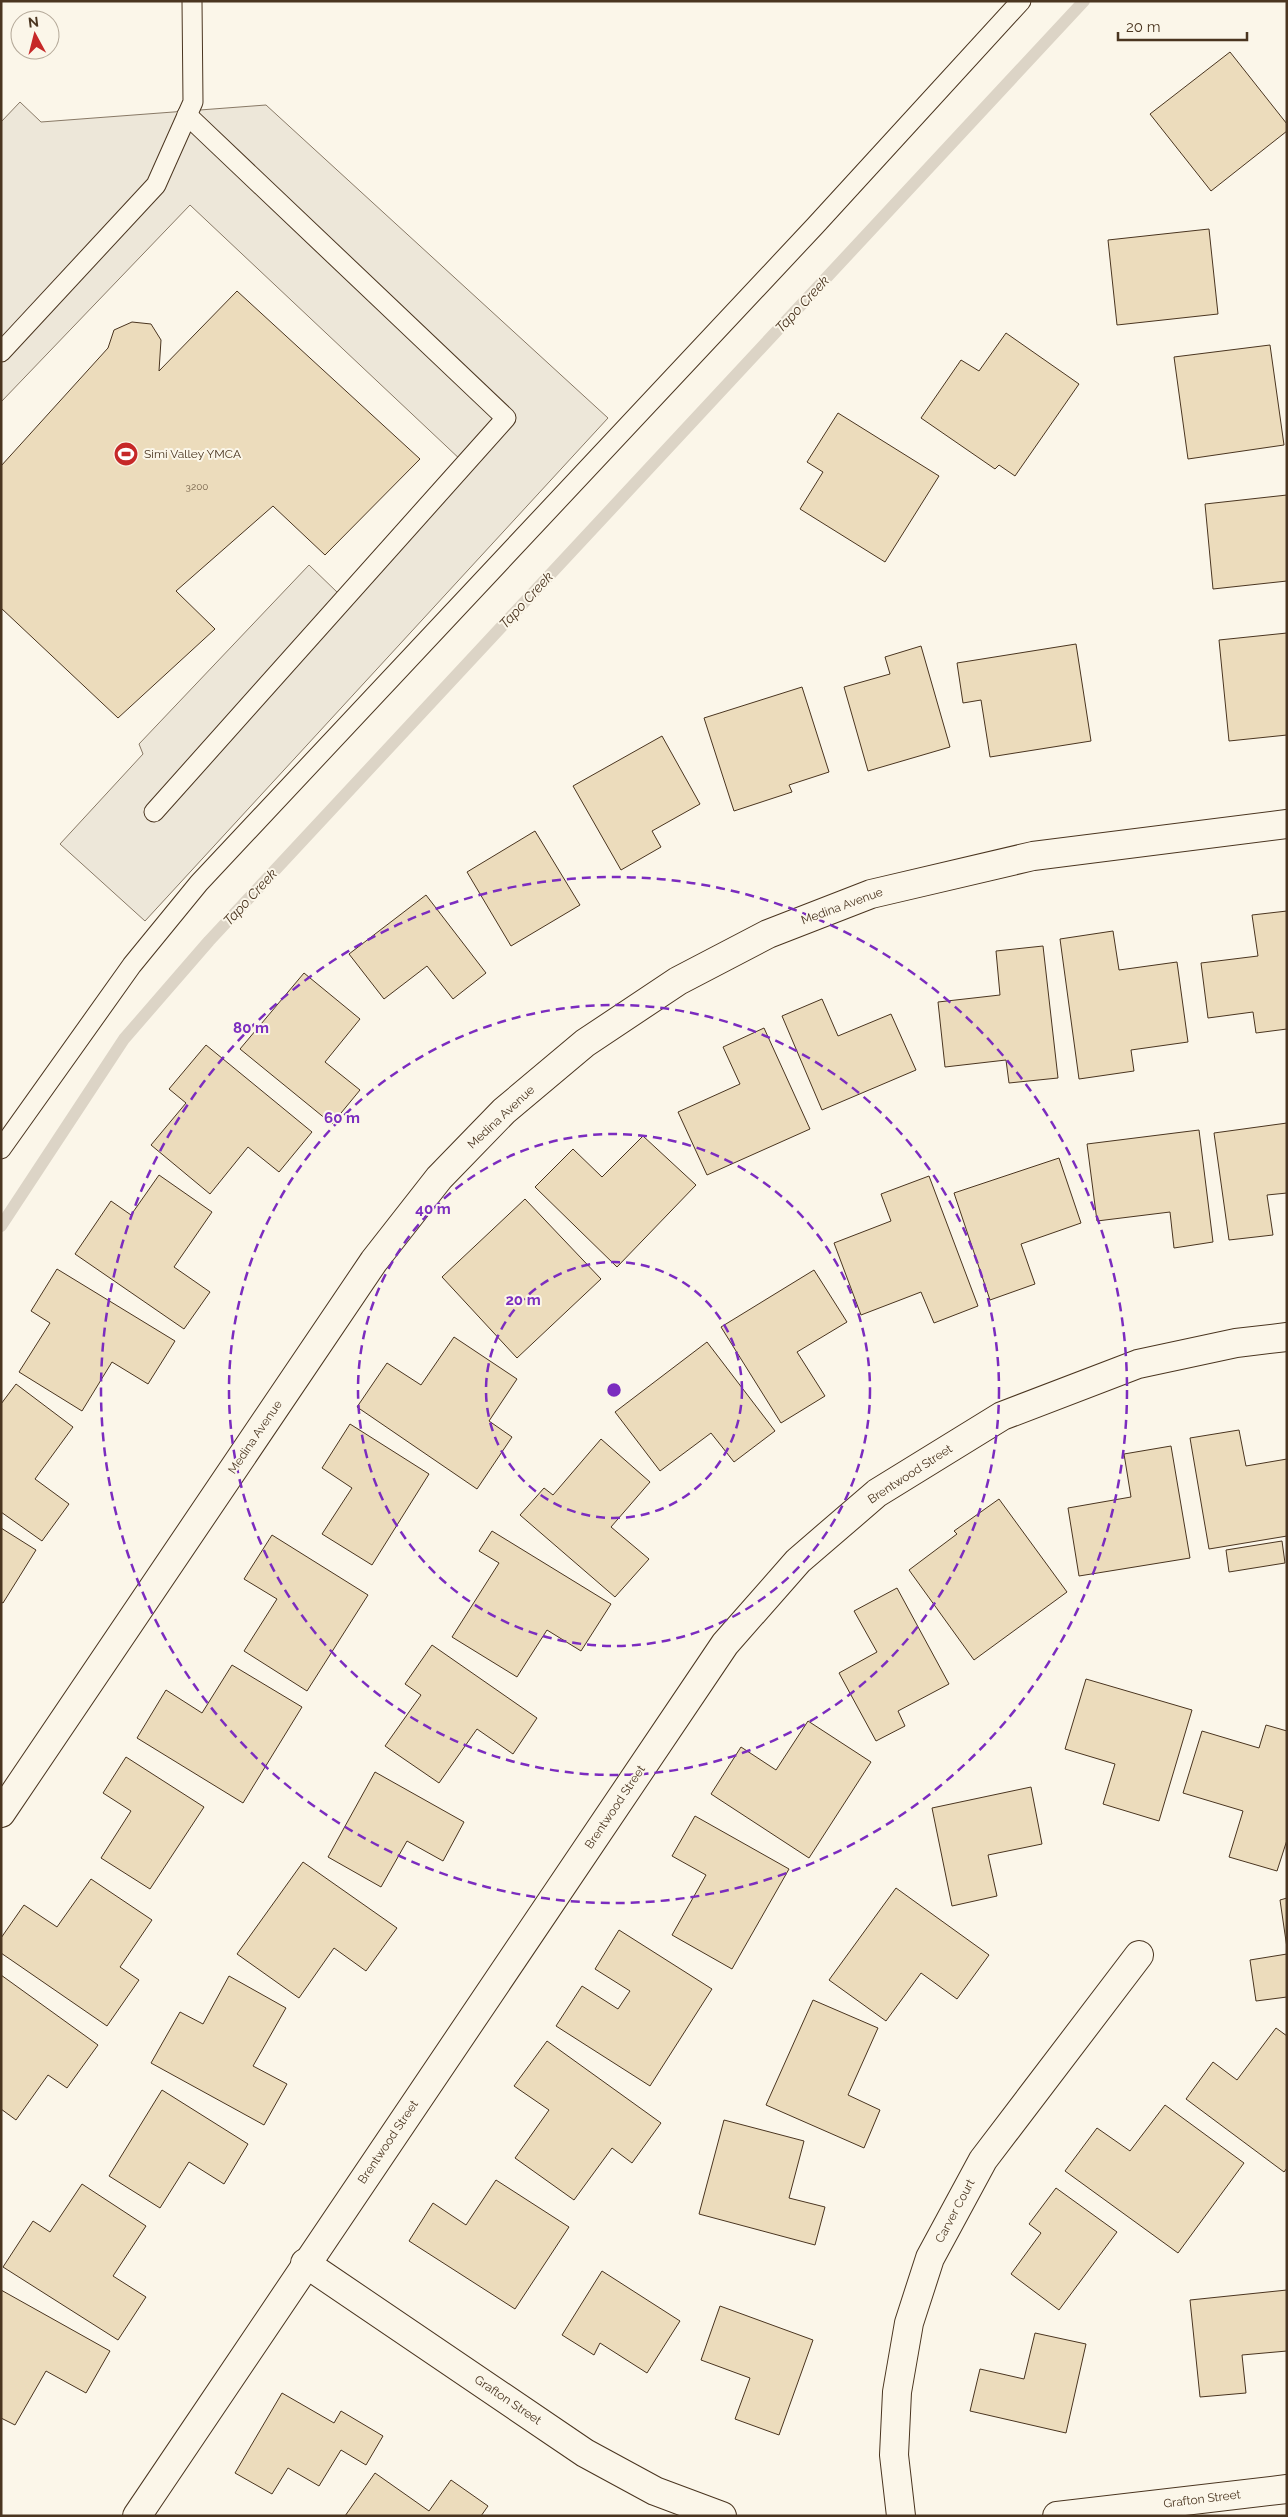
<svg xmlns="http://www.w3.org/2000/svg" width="1288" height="2517" font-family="Raleway,sans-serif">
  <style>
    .parking { fill: #ede7d9; stroke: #887966 }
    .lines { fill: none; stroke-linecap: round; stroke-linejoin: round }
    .stream { stroke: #dcd4c6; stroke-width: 12 }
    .building { fill: #ecdcbc; stroke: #4a3520 }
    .lane-casing { stroke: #4a3520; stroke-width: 21 }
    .street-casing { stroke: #4a3520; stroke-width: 30 }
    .lane { stroke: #fbf6e9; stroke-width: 19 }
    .street { stroke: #fbf6e9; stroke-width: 28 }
    .ring { fill: none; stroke: #7b2cbf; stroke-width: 2.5; stroke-dasharray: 9 6 }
    .labels { text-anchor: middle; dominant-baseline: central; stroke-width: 4; stroke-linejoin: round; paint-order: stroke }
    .number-label { font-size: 10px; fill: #725f47 }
    .poi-label { font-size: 12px; fill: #4a3520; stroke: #fbf6e9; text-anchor: start }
    .street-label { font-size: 12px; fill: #4a3520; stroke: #fbf6e9 }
    .water-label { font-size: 14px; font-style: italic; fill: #4a3520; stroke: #fbf6e9 }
    .centre { fill: #7b2cbf; stroke: #fbf6e9; stroke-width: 2.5 }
    .ring-label { font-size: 15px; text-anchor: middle; font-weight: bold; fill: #7b2cbf; stroke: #fbf6e9; stroke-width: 4; stroke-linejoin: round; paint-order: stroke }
  </style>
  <rect width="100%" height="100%" fill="#fbf6e9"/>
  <!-- parking -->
  <polygon class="parking" points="20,102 41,122 266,105 608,418 145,921 60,844 143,754 139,744 309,565 338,593 463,462 190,205 1,402 1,122"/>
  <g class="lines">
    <!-- stream -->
    <polyline class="stream" points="1,1226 124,1039 209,941 1084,1"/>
  </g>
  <!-- building -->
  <g class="building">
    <polygon points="1230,52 1287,124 1287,131 1211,191 1150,114"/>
    <polygon points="1209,229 1218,314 1117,325 1108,240"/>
    <polygon points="237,291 420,459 325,555 273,506 176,591 215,629 118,718 1,608 1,466 108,348 114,330 132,322 151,324 161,340 159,371"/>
    <polygon points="1006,333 1079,384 1015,476 999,465 995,469 921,418 961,360 979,371"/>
    <polygon points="1270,345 1284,445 1188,459 1174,357"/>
    <polygon points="838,413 939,476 885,562 800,509 823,472 807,462"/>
    <polygon points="1287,495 1287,581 1213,589 1205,504"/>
    <polygon points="1287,633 1287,735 1229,741 1219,640"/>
    <polygon points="1076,644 1091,741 990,757 981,700 963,703 957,663"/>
    <polygon points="921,646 950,747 868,771 844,687 890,674 885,657"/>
    <polygon points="802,687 829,772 789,785 792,792 734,811 704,718"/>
    <polygon points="662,736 700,804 652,831 661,847 621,870 573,786"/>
    <polygon points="535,831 580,905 511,946 467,872"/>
    <polygon points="426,895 486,973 453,999 427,966 384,999 349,954"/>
    <polygon points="1287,911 1287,1029 1256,1033 1253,1012 1208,1018 1201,963 1258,956 1252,915"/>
    <polygon points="1113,931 1119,970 1177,962 1188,1042 1131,1050 1134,1071 1079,1079 1060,939"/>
    <polygon points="1043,946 1058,1078 1009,1083 1006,1060 945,1067 938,1002 1000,995 996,951"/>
    <polygon points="304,973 360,1019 325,1062 360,1090 332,1124 240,1049"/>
    <polygon points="822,999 838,1036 891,1014 916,1070 822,1110 782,1016"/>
    <polygon points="764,1028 810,1129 707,1175 678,1112 740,1084 723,1047"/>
    <polygon points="206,1045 312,1132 279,1172 248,1147 210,1194 151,1145 186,1103 169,1089"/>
    <polygon points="1287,1123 1287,1193 1267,1195 1273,1235 1229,1240 1214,1133"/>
    <polygon points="1199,1130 1213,1242 1174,1248 1170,1212 1097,1221 1087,1144"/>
    <polygon points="643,1136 696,1185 617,1267 535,1187 573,1149 602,1177"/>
    <polygon points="1059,1158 1081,1223 1021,1244 1035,1284 990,1300 954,1193"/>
    <polygon points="159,1175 212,1212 174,1267 210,1292 184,1329 75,1254 111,1201 131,1215"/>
    <polygon points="929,1176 978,1306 934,1323 921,1292 861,1315 834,1243 891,1221 881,1194"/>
    <polygon points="525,1199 601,1279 517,1358 442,1277"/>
    <polygon points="57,1269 175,1341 148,1384 112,1362 82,1411 19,1372 50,1323 31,1311"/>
    <polygon points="814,1270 847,1322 797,1352 825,1396 781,1423 721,1327"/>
    <polygon points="454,1337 517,1379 489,1421 512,1437 477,1489 357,1407 387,1363 421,1385"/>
    <polygon points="707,1342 775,1431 734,1462 711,1433 660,1471 615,1412"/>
    <polygon points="16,1384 73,1427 35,1479 69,1504 42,1541 1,1512 1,1404"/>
    <polygon points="350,1424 429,1474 372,1565 322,1534 352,1488 322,1468"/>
    <polygon points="1239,1430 1246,1466 1287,1459 1287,1536 1209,1549 1190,1438"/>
    <polygon points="601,1439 650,1482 611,1527 649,1559 615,1597 520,1515 544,1488 553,1495"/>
    <polygon points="1171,1446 1190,1558 1079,1576 1068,1508 1131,1497 1124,1454"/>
    <polygon points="999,1499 1067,1592 974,1660 909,1570 957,1534 954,1531"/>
    <polygon points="1,1528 36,1550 3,1603 1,1602"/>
    <polygon points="492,1531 611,1604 581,1651 547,1630 517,1677 452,1637 499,1563 479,1551"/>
    <polygon points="272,1535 368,1595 307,1691 244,1651 277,1599 244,1579"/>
    <polygon points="1282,1541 1285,1563 1229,1572 1226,1550"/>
    <polygon points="897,1588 949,1684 898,1711 905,1726 876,1741 839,1673 877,1652 854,1611"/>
    <polygon points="432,1645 537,1718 513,1754 477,1729 439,1783 385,1746 421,1695 405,1684"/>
    <polygon points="232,1665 302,1707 243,1803 137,1738 166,1690 202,1713"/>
    <polygon points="1086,1679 1192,1710 1159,1821 1103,1804 1115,1764 1065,1749"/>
    <polygon points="808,1721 871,1762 809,1858 711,1794 741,1747 776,1770"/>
    <polygon points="1266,1725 1287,1731 1287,1840 1277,1871 1229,1857 1243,1811 1183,1793 1202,1731 1259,1748"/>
    <polygon points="126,1757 204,1807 150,1889 101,1858 131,1811 103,1793"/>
    <polygon points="375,1772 464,1822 443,1861 407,1841 381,1887 328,1857"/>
    <polygon points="1031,1787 1042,1844 988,1855 997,1896 952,1906 932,1808"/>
    <polygon points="695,1816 789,1869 732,1969 672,1935 706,1875 672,1856"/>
    <polygon points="303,1862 397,1928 366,1971 334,1948 299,1998 237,1954"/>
    <polygon points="91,1879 152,1920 120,1967 139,1980 107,2026 1,1953 1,1938 24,1905 57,1927"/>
    <polygon points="896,1888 989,1955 957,1999 921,1973 886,2021 829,1980"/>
    <polygon points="1287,1898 1287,1948 1280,1900"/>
    <polygon points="619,1930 712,1989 650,2086 556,2026 582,1986 618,2009 630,1991 595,1969"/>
    <polygon points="1287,1954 1287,1997 1256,2001 1250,1960"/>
    <polygon points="1,1975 98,2045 67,2088 48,2075 16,2120 1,2109"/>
    <polygon points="229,1976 286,2008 253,2066 287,2084 264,2125 151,2063 180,2012 203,2024"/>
    <polygon points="813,2000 878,2028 848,2095 880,2110 864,2148 766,2105"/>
    <polygon points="1276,2028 1287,2036 1287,2168 1284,2172 1186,2099 1213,2062 1237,2080"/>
    <polygon points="547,2041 661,2123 632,2163 612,2148 574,2200 515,2158 549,2110 514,2086"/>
    <polygon points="162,2090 248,2144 224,2184 189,2162 160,2208 109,2176"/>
    <polygon points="1165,2105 1244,2163 1178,2253 1065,2171 1097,2128 1130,2151"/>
    <polygon points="724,2120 804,2141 789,2198 825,2207 815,2245 699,2214"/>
    <polygon points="496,2180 569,2227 515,2309 409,2241 433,2203 466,2225"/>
    <polygon points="82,2184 146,2226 113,2276 146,2297 118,2340 3,2267 33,2221 50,2232"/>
    <polygon points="1056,2188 1117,2232 1059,2310 1011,2274 1041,2233 1029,2224"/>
    <polygon points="602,2271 680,2321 647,2373 600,2343 594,2355 562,2335"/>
    <polygon points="1,2290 110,2351 86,2393 46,2371 15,2425 1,2418"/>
    <polygon points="1287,2290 1287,2351 1242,2355 1246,2393 1200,2397 1190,2300"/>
    <polygon points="720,2306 813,2340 779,2435 735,2419 750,2378 701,2360"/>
    <polygon points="1035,2333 1086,2344 1066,2433 970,2411 980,2369 1024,2379"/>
    <polygon points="282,2393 334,2423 341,2411 383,2436 366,2465 341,2450 319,2486 288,2468 272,2494 235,2473"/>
    <polygon points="375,2473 429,2511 451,2480 488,2506 481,2516 345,2516"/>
  </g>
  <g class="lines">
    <defs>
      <g id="lane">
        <polyline points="1,352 156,185 193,102 192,1"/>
        <polyline points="154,812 506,418 187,115"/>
        <polyline points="1,1149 132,965 199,883 815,226 1021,1"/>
      </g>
      <g id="street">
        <polyline points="1,1813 374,1261 439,1178 504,1111 585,1043 678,981 768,934 871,894 1033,856 1287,824"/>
        <polyline points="305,2263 585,2453 655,2491 722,2516"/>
        <polyline points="137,2516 725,1644 798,1561 877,1493 1002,1416 1138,1364 1236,1343 1287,1337"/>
        <polyline points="901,2516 894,2455 897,2392 909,2323 930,2258 983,2160 1139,1955"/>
        <polyline points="1057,2516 1287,2489"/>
      </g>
    </defs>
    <!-- lane casing -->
    <use href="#lane" class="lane-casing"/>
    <!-- street casing -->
    <use href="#street" class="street-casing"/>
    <!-- lane -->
    <use href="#lane" class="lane"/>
    <!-- street -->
    <use href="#street" class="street"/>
  </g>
  <!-- distance rings -->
  <g class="ring">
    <circle cx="614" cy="1390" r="128"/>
    <circle cx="614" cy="1390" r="256"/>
    <circle cx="614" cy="1390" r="385"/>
    <circle cx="614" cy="1390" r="513"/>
  </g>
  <!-- icons -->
  <defs>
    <symbol id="stadium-disc" viewBox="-11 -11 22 22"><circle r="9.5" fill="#c62828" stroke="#fbf6e9"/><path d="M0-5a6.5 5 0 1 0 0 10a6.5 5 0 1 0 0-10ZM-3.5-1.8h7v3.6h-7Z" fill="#fff"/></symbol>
  </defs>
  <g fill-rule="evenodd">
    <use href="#stadium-disc" x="112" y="440" width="28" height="28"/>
  </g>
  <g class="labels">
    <!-- number labels -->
    <g class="number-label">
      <text x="197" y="486">3200</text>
    </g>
    <!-- poi labels -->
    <g class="poi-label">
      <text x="144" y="454">Simi Valley YMCA</text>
    </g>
    <!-- street labels -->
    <g class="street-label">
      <text transform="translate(842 906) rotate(-20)">Medina Avenue</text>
      <text transform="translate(501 1117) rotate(-43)">Medina Avenue</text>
      <text transform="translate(255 1437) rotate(-56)">Medina Avenue</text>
      <text transform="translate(910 1474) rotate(-33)">Brentwood Street</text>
      <text transform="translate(615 1807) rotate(-56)">Brentwood Street</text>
      <text transform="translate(388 2142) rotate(-56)">Brentwood Street</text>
      <text transform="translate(955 2211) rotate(-62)">Carver Court</text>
      <text transform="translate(508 2400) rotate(34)">Grafton Street</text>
      <text transform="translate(1202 2499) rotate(-7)">Grafton Street</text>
    </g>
    <!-- water labels -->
    <g class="water-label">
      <text transform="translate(802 304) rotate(-47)">Tapo Creek</text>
      <text transform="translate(526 600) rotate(-47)">Tapo Creek</text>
      <text transform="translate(250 897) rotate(-47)">Tapo Creek</text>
    </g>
  </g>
  <circle cx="614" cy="1390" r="8" class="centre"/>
  <g class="ring-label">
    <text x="251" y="1033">80 m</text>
    <text x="342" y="1123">60 m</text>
    <text x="433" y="1214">40 m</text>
    <text x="523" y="1305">20 m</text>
  </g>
  <!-- border -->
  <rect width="1288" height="2517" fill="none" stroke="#4a3520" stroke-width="5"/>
  <!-- north arrow -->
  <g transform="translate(35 35) rotate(353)"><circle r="24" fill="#fbf6e9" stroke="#b4a999"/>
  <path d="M0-4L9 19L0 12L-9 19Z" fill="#c62828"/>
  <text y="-8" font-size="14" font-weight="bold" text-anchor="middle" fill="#4a3520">N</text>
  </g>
  <!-- scale -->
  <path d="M1118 32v8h129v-8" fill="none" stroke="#4a3520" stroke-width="2.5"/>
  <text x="1126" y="32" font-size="15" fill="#4a3520" stroke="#fbf6e9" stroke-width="4" paint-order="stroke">20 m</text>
</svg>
